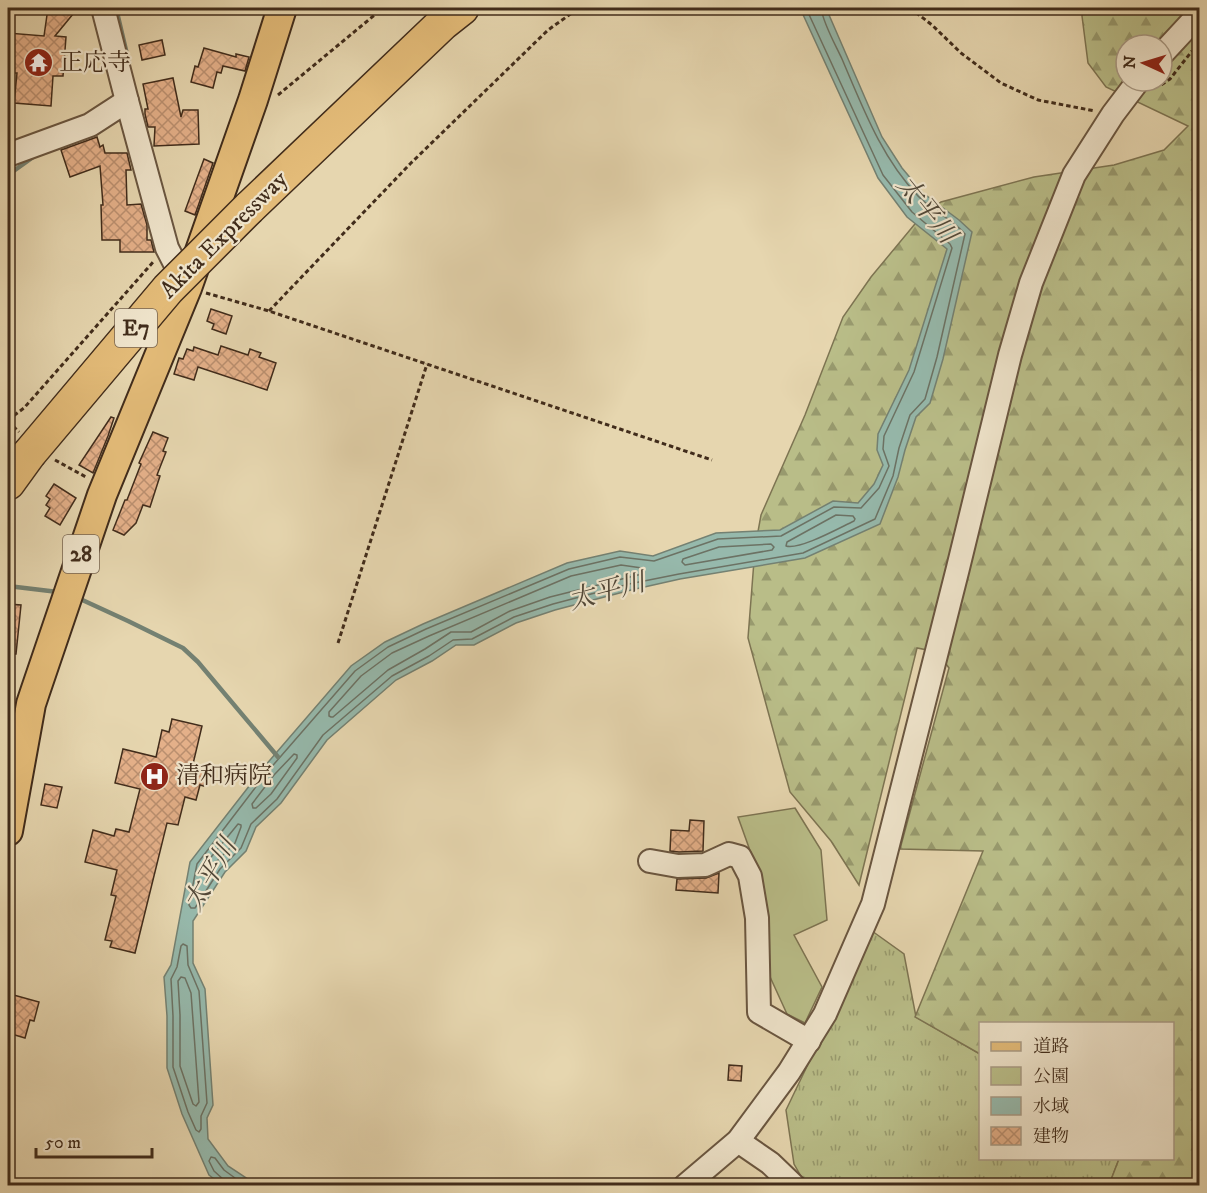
<svg xmlns="http://www.w3.org/2000/svg" width="1207" height="1193" font-family="'IM FELL DW Pica','Noto Serif JP',serif">
  <style>
    .grass { fill: url(#grass-tufts); stroke: #7d7452; stroke-width: 1.5 }
    .forest { fill: url(#forest-firs); stroke: #7d7452; stroke-width: 1.5; fill-rule: evenodd }
    .green { fill: #b9bd88; stroke: #7d7452; stroke-width: 1.5 }
    .water { fill: #96b9ac; stroke: #748172; stroke-width: 1.5 }
    .lines { fill: none; stroke-linecap: round; stroke-linejoin: round }
    .shore { stroke: #6c7264; stroke-width: 1.5 }
    .stream { stroke: #748172; stroke-width: 4.5 }
    .building { fill: url(#building-cross-hatch); stroke: #412c1b; stroke-width: 1.5 }
    .minor-casing { stroke: #6a5640; stroke-width: 26 }
    .major-casing { stroke: #412c1b; stroke-width: 32 }
    .highway-casing { stroke: #412c1b; stroke-width: 36 }
    .path { stroke: #412c1b; stroke-width: 3; stroke-dasharray: 4.5 3; stroke-linecap: butt }
    .minor { stroke: #efe4cb; stroke-width: 22 }
    .major { stroke: #e3bb78; stroke-width: 28 }
    .highway { stroke: #e3bb78; stroke-width: 33 }
    .highway-bridge-casing { stroke: #412c1b; stroke-width: 36; stroke-linecap: butt }
    .highway-bridge { stroke: #e3bb78; stroke-width: 33 }
    .labels { text-anchor: middle; dominant-baseline: central; stroke-width: 4.5; stroke-linejoin: round; paint-order: stroke }
    .shield { fill: #efe4cb; stroke: #756350; stroke-width: 1.5 }
    .shield-label { font-size: 22px; font-weight: bold; fill: #412c1b }
    .poi-label { font-size: 24px; fill: #412c1b; stroke: #efe4cb; text-anchor: start }
    .street-label { font-size: 24px; fill: #412c1b; stroke: #efe4cb }
    .water-label { font-size: 26px; font-style: italic; fill: #524838; stroke: #efe4cb }
  </style>
  <defs>
    <pattern id="grass-tufts" width="24" height="20" patternUnits="userSpaceOnUse" patternTransform="scale(1.5)"><rect width="24" height="20" fill="#b9bd88"/><path d="M3 7l-1-3M5 7V3M7 7l1-3M15 17l-1-3M17 17v-4M19 17l1-3" fill="none" stroke="#989a6e"/></pattern>
    <pattern id="forest-firs" width="22" height="20" patternUnits="userSpaceOnUse" patternTransform="scale(1.5)"><rect width="22" height="20" fill="#b9bd88"/><path d="M5 1l3.5 6h-7zM16 11l3.5 6h-7z" fill="#989a6e"/></pattern>
    <pattern id="building-cross-hatch" width="8" height="8" patternUnits="userSpaceOnUse" patternTransform="scale(1.5)"><rect width="8" height="8" fill="#e4b089"/><path d="M0 0l8 8M0 8l8-8" fill="none" stroke="#ba8f6f"/></pattern>
  </defs>
  <rect width="100%" height="100%" fill="#e6d6af"/>
  <filter id="stains"><feTurbulence type="fractalNoise" baseFrequency=".00333" numOctaves="4"/><feColorMatrix values="0 0 0 0 .2 0 0 0 0 .09 0 0 0 0 .02 0 0 0 .5 -.17"/></filter>
  <radialGradient id="worn" r=".72"><stop offset=".6" stop-color="#630" stop-opacity="0"/><stop offset="1" stop-color="#630" stop-opacity=".3"/></radialGradient>
  <!-- grass -->
  <polygon class="grass" points="872,931 904,954 916,1017 980,1054 980,1158 1119,1159 1109,1185 806,1185 794,1164 786,1110"/>
  <!-- forest -->
  <path class="forest" d="M1083 8H1199V1185H1109L1119 1159 1172 1158V1024H980V1054L915 1017 983 851 900 849 949 668 937 652 917 648 859 885 831 841 790 792 748 638 755 548 761 515 805 415 843 317 871 277 919 219 941 202 1034 177 1114 165 1164 150 1188 126 1106 87 1088 63 1082 16ZM1126 45H1162V81H1126Z"/>
  <!-- green -->
  <polygon class="green" points="795,808 821,850 827,920 794,935 822,987 805,1023 787,1014 766,968 762,884 738,817"/>
  <!-- water -->
  <polygon class="water" points="800,8 826,8 882,137 902,168 923,193 959,220 972,232 943,359 930,403 916,417 905,450 898,477 880,524 805,558 680,579 631,590 555,610 516,623 474,645 456,645 432,661 396,680 327,740 281,803 256,827 246,851 225,872 193,921 193,963 205,989 213,1105 207,1118 208,1139 228,1166 257,1185 222,1185 209,1175 182,1114 167,1068 167,1016 164,977 171,965 190,862 264,767 351,666 385,642 423,624 567,563 620,551 653,556 716,533 780,530 833,501 858,503 874,484 883,465 877,450 878,434 909,370 947,249 907,217 878,178"/>
  <g class="lines">
    <!-- shore -->
    <g class="shore">
      <path d="M806 8 883 175 912 212 950 244 952 248 914 372 884 436 883 449 889 466 879 488 861 508 834 507 781 536 718 539 654 561 620 557 569 569 426 629 388 647 355 671 268 771 197 864 189 905 191 908H195L220 869 241 848 251 824 277 799 323 735 392 676 429 656 453 640 472 639 514 617 553 604 629 584 679 574 803 553 875 519 893 476 899 448 910 415 925 399 937 357 965 234C952 218 932 211 918 196 881 157 863 108 842 59 835 44 823 23 821 8"/>
      <path d="M836 515 853 516 855 519 854 521C839 528 800 550 786 546L787 542Z"/>
      <polygon points="771,544 774,547 772,550 685,565 682,562 683,559 719,547"/>
      <polygon points="621,565 642,568 644,572 642,574 550,597 510,611 471,632 451,632 425,649 388,670 333,717 331,717 329,716 329,712 361,676 392,653 429,636 571,576"/>
      <polygon points="294,754 297,755 297,758 271,794 256,808 253,808 252,804 274,775"/>
      <polygon points="238,824 241,825 241,827 235,843 215,863 208,874 204,874 203,872 203,867"/>
      <polygon points="183,944 187,946 188,965 199,991 207,1103 201,1116 201,1129 199,1132 196,1130 188,1112 173,1067 173,1016 171,979 177,967 181,946"/>
      <polygon points="181,977 185,978 191,993 199,1102 196,1106 193,1104 180,1066 180,1015 178,981"/>
      <polyline points="225,1186 224,1180 214,1171 209,1161 211,1157 215,1158 224,1170 246,1186"/>
    </g>
    <!-- stream -->
    <g class="stream">
      <polyline points="116,8 129,63"/>
      <polyline points="8,175 36,155"/>
      <polyline points="8,586 58,592"/>
      <polyline points="78,598 128,621 183,648 198,662 278,757"/>
    </g>
  </g>
  <!-- building -->
  <g class="building">
    <polygon points="48,8 78,8 55,36 66,37 63,76 53,76 51,106 14,103 17,73 11,73 13,53 8,52 8,33 44,36"/>
    <polygon points="162,40 165,55 142,60 139,45"/>
    <polygon points="204,48 236,57 236,54 249,57 245,71 223,66 221,73 217,72 213,88 191,82 195,66 198,67"/>
    <polygon points="173,78 181,117 183,110 198,110 199,144 154,146 155,127 148,127 145,114 145,109 148,109 143,84"/>
    <polygon points="97,137 100,147 103,145 105,153 127,153 131,170 126,170 127,205 141,204 147,225 147,240 151,240 154,252 120,252 120,240 102,240 101,205 103,205 100,166 70,177 61,150"/>
    <polygon points="204,159 213,163 195,215 185,211"/>
    <polygon points="211,309 232,316 226,334 212,329 214,324 207,321"/>
    <polygon points="221,346 248,355 250,349 261,353 259,357 276,363 267,390 198,367 194,380 174,374 179,358 183,359 187,349 193,351 194,347 218,355"/>
    <polygon points="111,417 114,418 108,436 93,473 79,465"/>
    <polygon points="153,432 168,438 163,451 166,452 157,475 160,476 150,507 143,505 136,523 124,535 113,530 125,500 127,500 141,464 139,463"/>
    <polygon points="54,484 76,498 60,525 45,516 50,508 46,505 50,499 46,496"/>
    <polygon points="8,604 21,605 16,654 8,654"/>
    <polygon points="172,719 202,726 193,764 208,768 204,786 200,785 196,800 185,797 178,825 167,823 135,953 110,947 112,941 105,940 116,896 111,895 117,870 85,862 93,830 114,836 116,829 129,832 140,789 115,783 123,749 156,757 162,730 169,732"/>
    <polygon points="45,784 62,787 57,808 41,805"/>
    <polygon points="690,820 704,821 703,851 679,852 670,851 671,830 689,831"/>
    <polygon points="719,873 718,893 676,890 677,879 706,878"/>
    <polygon points="10,994 39,1002 34,1021 30,1020 25,1038 8,1033 8,1004"/>
    <polygon points="729,1065 742,1066 741,1081 728,1080"/>
  </g>
  <g class="lines">
    <defs>
      <g id="minor">
        <polyline points="103,8 127,101 167,248 187,287"/>
        <polyline points="1162,54 1200,13"/>
        <polyline points="8,155 90,125 127,101"/>
        <polyline points="650,861 678,866 705,865 729,854 740,857 750,876 757,918 759,1012 809,1041"/>
        <polyline points="738,1141 770,1163 794,1186"/>
        <polyline points="685,1186 738,1141 789,1072 825,1014 873,904 958,568 1010,355 1031,283 1074,175 1113,114 1138,81"/>
      </g>
      <polyline id="major" points="8,831 31,704 35,692 102,495 187,288 253,100 282,8"/>
      <g id="highway">
        <polyline points="249,208 443,23 462,8"/>
        <polyline points="8,483 29,454"/>
      </g>
    </defs>
    <!-- minor casing -->
    <use href="#minor" class="minor-casing"/>
    <!-- major casing -->
    <use href="#major" class="major-casing"/>
    <!-- highway casing -->
    <use href="#highway" class="highway-casing"/>
    <!-- path -->
    <g class="path">
      <polyline points="910,8 932,25 961,53 1001,83 1038,100 1095,111"/>
      <polyline points="1154,85 1161,85 1170,79 1192,51"/>
      <polyline points="278,95 383,8"/>
      <polyline points="206,293 269,311 712,460"/>
      <polyline points="269,311 410,164 548,30 579,8"/>
      <polyline points="8,420 24,408 154,261"/>
      <polyline points="8,421 19,432"/>
      <polyline points="55,460 86,477"/>
      <polyline points="338,643 427,364"/>
    </g>
    <!-- minor -->
    <use href="#minor" class="minor"/>
    <!-- major -->
    <use href="#major" class="major"/>
    <!-- highway -->
    <use href="#highway" class="highway"/>
    <defs>
      <polyline id="highway-bridge" points="29,454 168,289 249,208"/>
    </defs>
    <!-- highway-bridge casing -->
    <use href="#highway-bridge" class="highway-bridge-casing"/>
    <!-- highway-bridge -->
    <use href="#highway-bridge" class="highway-bridge"/>
  </g>
  <!-- icons -->
  <defs>
    <symbol id="temple-disc" viewBox="-11 -11 22 22"><circle r="9.5" fill="#8f2418" stroke="#efe4cb"/><path d="M0-6L5-2H3V0L6.5 2.5H4V6H1.5V3h-3V6H-4V2.5H-6.5L-3 0V-2H-5Z" fill="#fff"/></symbol>
    <symbol id="hospital-disc" viewBox="-11 -11 22 22"><circle r="9.5" fill="#8f2418" stroke="#efe4cb"/><path d="M-5-5h3v3.5h4V-5h3V5h-3V1.5h-4V5h-3Z" fill="#fff"/></symbol>
  </defs>
  <g fill-rule="evenodd">
    <use href="#temple-disc" x="22" y="46" width="33" height="33"/>
    <use href="#hospital-disc" x="138" y="760" width="33" height="33"/>
  </g>
  <g class="labels">
    <!-- shield labels -->
    <g class="shield">
      <rect x="115" y="309" width="42" height="38" rx="4.5"/>
      <rect x="63" y="535" width="36" height="38" rx="4.5"/>
    </g>
    <g class="shield-label">
      <text x="136" y="328">E7</text>
      <text x="81" y="554">28</text>
    </g>
    <!-- poi labels -->
    <g class="poi-label">
      <text x="59" y="63">正応寺</text>
      <text x="176" y="776">清和病院</text>
    </g>
    <!-- street labels -->
    <g class="street-label">
      <text transform="translate(224 235) rotate(-45)">Akita Expressway</text>
    </g>
    <!-- water labels -->
    <g class="water-label">
      <text transform="translate(926 210) rotate(51)">太平川</text>
      <text transform="translate(607 592) rotate(-15)">太平川</text>
      <text transform="translate(211 875) rotate(-60)">太平川</text>
    </g>
  </g>
  <!-- margin -->
  <rect width="1207" height="1193" fill="none" stroke="#e6d6af" stroke-width="30"/>
  <rect x="9" y="9" width="1189" height="1175" fill="none" stroke="#412c1b" stroke-width="3"/>
  <rect x="15" y="15" width="1177" height="1163" fill="none" stroke="#412c1b" stroke-width="1.5"/>
  <!-- legend -->
  <rect x="979" y="1022" width="195" height="138" fill="#efe4cb" stroke="#a99a85" stroke-width="1.5"/>
  <rect x="991" y="1042" width="30" height="9" fill="#e3bb78" stroke="#a99a85" stroke-width="1.5"/>
  <text x="1033" y="1052" font-size="18" fill="#412c1b">道路</text>
  <rect x="991" y="1067" width="30" height="18" fill="#b9bd88" stroke="#a99a85" stroke-width="1.5"/>
  <text x="1033" y="1082" font-size="18" fill="#412c1b">公園</text>
  <rect x="991" y="1097" width="30" height="18" fill="#96b9ac" stroke="#a99a85" stroke-width="1.5"/>
  <text x="1033" y="1112" font-size="18" fill="#412c1b">水域</text>
  <rect x="991" y="1127" width="30" height="18" fill="url(#building-cross-hatch)" stroke="#a99a85" stroke-width="1.5"/>
  <text x="1033" y="1142" font-size="18" fill="#412c1b">建物</text>
  <!-- north arrow -->
  <g transform="translate(1144 63) rotate(274)"><circle r="28" fill="#efe4cb" stroke="#a99a85" stroke-width="1.5"/>
  <path d="M0-4.5L10 22L0 15L-10 22Z" fill="#8f2418"/>
  <text y="-9" font-size="16" font-weight="bold" text-anchor="middle" fill="#412c1b">N</text>
  </g>
  <!-- scale -->
  <path d="M36 1148v9h116v-9" fill="none" stroke="#412c1b" stroke-width="3"/>
  <text x="45" y="1148" font-size="18" fill="#412c1b" stroke="#efe4cb" stroke-width="4.5" paint-order="stroke">50 m</text>
  <rect width="100%" height="100%" filter="url(#stains)"/>
  <rect width="100%" height="100%" fill="url(#worn)"/>
</svg>
